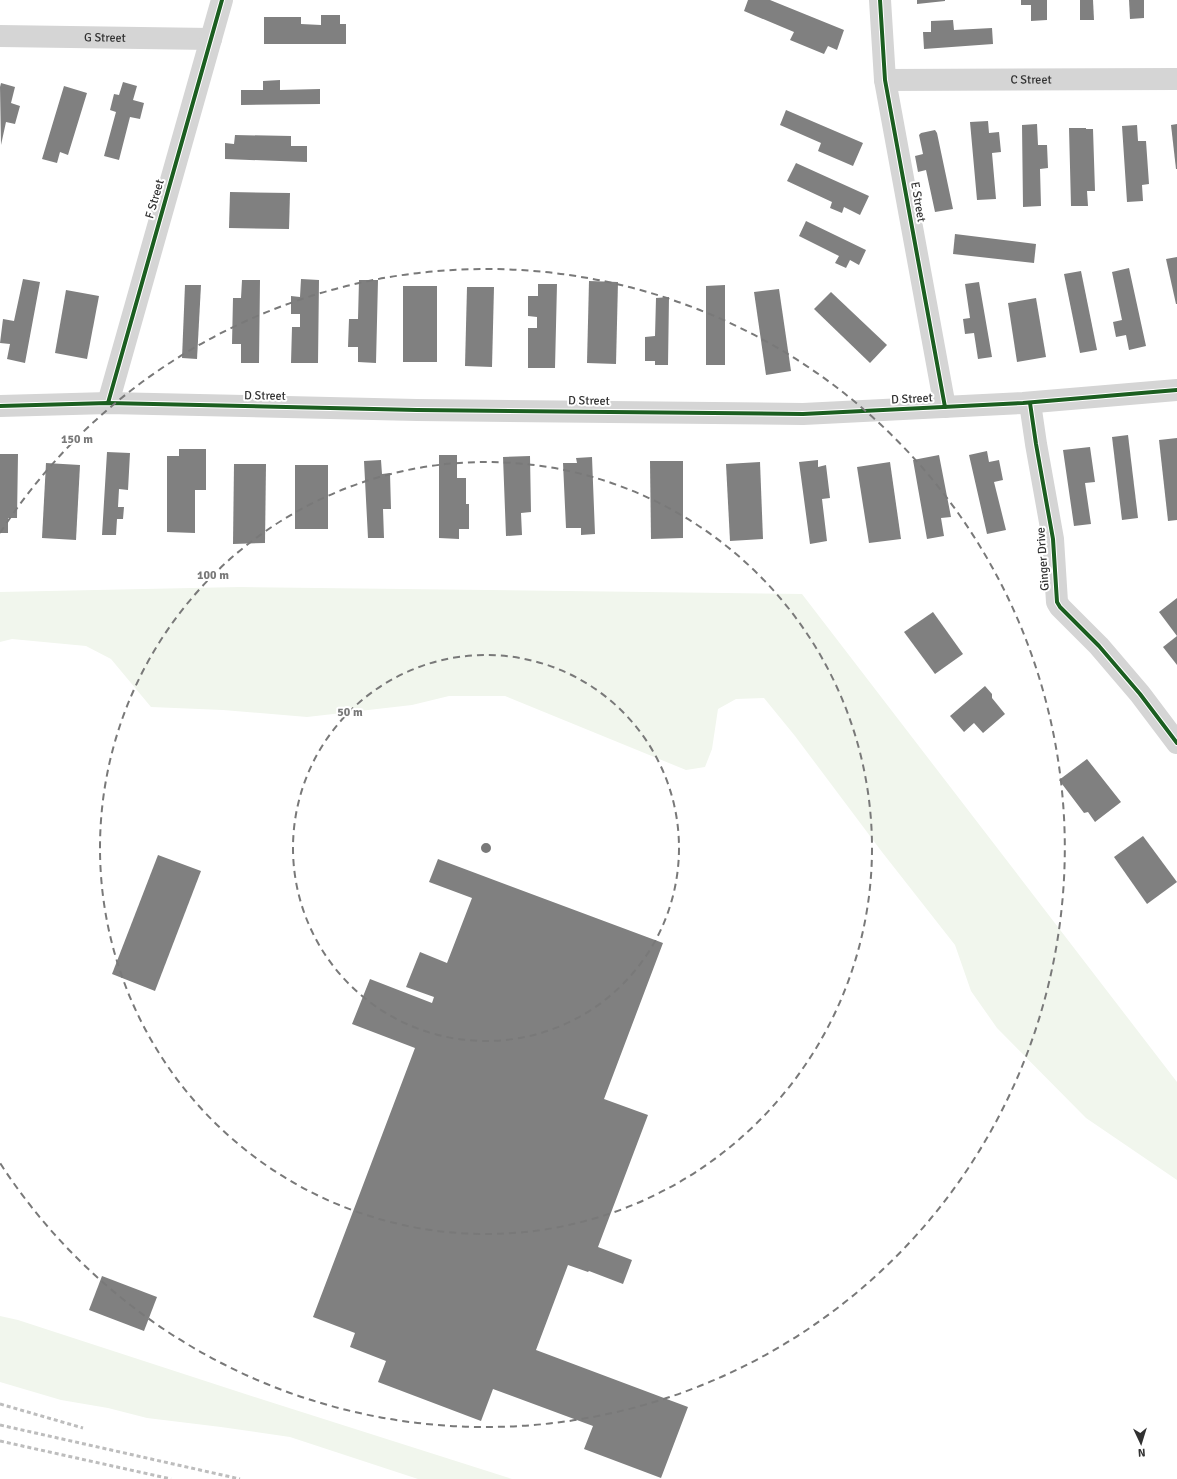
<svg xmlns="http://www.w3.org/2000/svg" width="1177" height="1479" font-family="Signika,sans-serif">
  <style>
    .green { fill: #f1f6ed }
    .building { fill: #808080 }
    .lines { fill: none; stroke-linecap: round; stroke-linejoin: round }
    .minor { stroke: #d5d5d5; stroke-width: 22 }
    .rail { stroke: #bdbdbd; stroke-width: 3; stroke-dasharray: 4 3; stroke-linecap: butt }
    .cycleway-casing { stroke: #fff; stroke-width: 6 }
    .cycleway { stroke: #1b5e20; stroke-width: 4 }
    .ring { fill: none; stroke: #797979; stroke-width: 2; stroke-dasharray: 7 5 }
    .labels { text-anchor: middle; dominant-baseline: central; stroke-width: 4; stroke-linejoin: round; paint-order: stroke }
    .street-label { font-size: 12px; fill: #313131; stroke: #fff }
    .centre { fill: #797979; stroke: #fff; stroke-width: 2 }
    .ring-label { font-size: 12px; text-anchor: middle; font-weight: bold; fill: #797979; stroke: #fff; stroke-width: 4; stroke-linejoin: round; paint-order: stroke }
  </style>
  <rect width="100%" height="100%" fill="#fff"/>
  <!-- green -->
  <g class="green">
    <polygon points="240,587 802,594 1177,1082 1177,1180 1086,1118 997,1028 971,991 955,945 882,852 795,736 764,698 736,699 718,709 712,749 705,767 686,770 505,696 449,696 412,705 307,717 223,710 151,707 111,659 86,646 12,639 0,642 0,592"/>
    <polygon points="0,1316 18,1320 264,1400 512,1479 418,1479 290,1437 221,1427 147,1418 108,1408 61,1400 0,1382"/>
  </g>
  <!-- building -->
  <g class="building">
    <polygon points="748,0 770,0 844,30 837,50 828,46 824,54 790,40 794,32 744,11"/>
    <polygon points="917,0 945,0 945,1 917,4"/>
    <polygon points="1021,0 1047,0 1047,20 1031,21 1031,5 1021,5"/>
    <polygon points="1080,0 1093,0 1094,20 1080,20"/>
    <polygon points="1129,0 1144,0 1144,18 1130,19"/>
    <polygon points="321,15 340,15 340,24 346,24 346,44 264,44 264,17 301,17 301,24 321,25"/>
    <polygon points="953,20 954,30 992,28 993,44 924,49 923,32 931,32 931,21"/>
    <polygon points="280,80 280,90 320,89 320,104 241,105 241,90 263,90 263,81"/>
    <polygon points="123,82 137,86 133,100 144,103 140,119 130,117 119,160 104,156 116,112 110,110 114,94 119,95"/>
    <polygon points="1,83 15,87 11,103 20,106 15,124 6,122 1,145 0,87"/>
    <polygon points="64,86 87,93 68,155 60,152 57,163 42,159"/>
    <polygon points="786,110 863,143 853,166 818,151 821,143 780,125"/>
    <polygon points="988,121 989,133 999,132 1001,152 992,153 996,199 977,200 970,122"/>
    <polygon points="1037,124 1038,145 1047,145 1048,168 1040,169 1041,206 1023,207 1022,125"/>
    <polygon points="1177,124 1177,169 1176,169 1171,125"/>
    <polygon points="1137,125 1138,141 1146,141 1149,184 1142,185 1143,201 1127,202 1122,126"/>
    <polygon points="1069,128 1086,128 1086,129 1093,129 1095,191 1087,191 1088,206 1071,206"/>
    <polygon points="935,130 937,133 953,209 935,212 926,170 918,172 915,156 923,154 919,135 921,133"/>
    <polygon points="235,135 291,136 291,146 307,146 307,162 225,159 225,143 234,144"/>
    <polygon points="796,163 869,196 860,215 844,207 842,213 830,208 832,202 787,181"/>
    <polygon points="230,192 290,193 289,229 229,228"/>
    <polygon points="806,221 866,250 859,265 850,260 846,268 835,263 839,256 799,236"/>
    <polygon points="955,234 1036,244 1034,263 953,254"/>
    <polygon points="1177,257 1177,304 1176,304 1166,259"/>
    <polygon points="1129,268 1146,346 1129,350 1126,335 1116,337 1113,322 1122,320 1112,272"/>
    <polygon points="1081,271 1097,350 1080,353 1064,274"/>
    <polygon points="23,279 40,282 25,363 7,359 10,344 0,343 3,319 14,321"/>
    <polygon points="301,279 319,280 318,363 291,363 292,327 300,327 300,314 291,314 291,296 300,297"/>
    <polygon points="242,280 260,280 259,363 241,363 241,344 232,344 233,298 241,298"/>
    <polygon points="359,280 378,280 376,363 358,362 358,347 348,347 349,319 358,319"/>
    <polygon points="589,281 618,282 616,364 587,363"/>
    <polygon points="979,282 992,357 978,359 974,333 965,334 963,319 970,318 965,284"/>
    <polygon points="538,284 557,284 555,368 528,368 528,328 537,328 537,317 528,316 528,296 538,296"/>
    <polygon points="185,285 201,285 197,359 182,358"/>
    <polygon points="725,285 725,365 706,365 706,286"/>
    <rect x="403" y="286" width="34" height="76"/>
    <polygon points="467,287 494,287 492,367 465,366"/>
    <polygon points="779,289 791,371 766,375 754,292"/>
    <polygon points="66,290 99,296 87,359 55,353"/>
    <polygon points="831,292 887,345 870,363 814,309"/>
    <polygon points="669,297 668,365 655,365 655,361 645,361 645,337 655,336 656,298"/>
    <polygon points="1036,298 1046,357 1017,362 1008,303"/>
    <polygon points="1128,435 1138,518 1122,520 1112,437"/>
    <polygon points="1177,438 1177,520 1168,521 1159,440"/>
    <polygon points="1090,447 1095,482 1085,483 1091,524 1074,526 1063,450"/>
    <polygon points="179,449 206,449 206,490 195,490 195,533 167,532 167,456 179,456"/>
    <polygon points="987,451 989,462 999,460 1003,480 994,482 1006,530 987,534 969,455"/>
    <polygon points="107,452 130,453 128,490 119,489 118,507 124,507 123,519 117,519 116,535 102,535"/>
    <polygon points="0,454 18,454 17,518 8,518 8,533 0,533"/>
    <polygon points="439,455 457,455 457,478 466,478 466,504 469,504 469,529 459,529 459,539 439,538"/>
    <polygon points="939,455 951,517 941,518 944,536 927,539 913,460"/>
    <polygon points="530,456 531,512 521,513 522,535 506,536 503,457"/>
    <polygon points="592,457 595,534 581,535 581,528 566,528 563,463 577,463 576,458"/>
    <polygon points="381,460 382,474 390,473 391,509 383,509 384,538 368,538 364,461"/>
    <polygon points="818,460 818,467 826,465 830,498 822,499 827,541 810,544 799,462"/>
    <polygon points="650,461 683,461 683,538 651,539"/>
    <polygon points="760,462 763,539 730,541 726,464"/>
    <polygon points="890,462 901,539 869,543 857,467"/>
    <polygon points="46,463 80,465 76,540 42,538"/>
    <polygon points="234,464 266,464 265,543 233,544"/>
    <rect x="295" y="465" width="33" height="64"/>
    <polygon points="1177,598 1177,636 1159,612"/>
    <polygon points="933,612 963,654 935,674 904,632"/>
    <polygon points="1177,636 1177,665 1163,647"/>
    <polygon points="985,686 992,694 992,698 1005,714 983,733 974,723 964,732 950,716"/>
    <polygon points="1087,759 1121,802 1095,822 1088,812 1084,813 1059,780"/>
    <polygon points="1143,836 1177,882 1147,904 1114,857"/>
    <polygon points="158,855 201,871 155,991 112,974"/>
    <polygon points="438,859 663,943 604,1099 648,1115 598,1247 632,1260 623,1284 589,1271 588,1272 568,1265 536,1350 688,1407 661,1478 584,1449 593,1426 493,1389 481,1421 378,1382 386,1361 350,1347 355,1333 313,1317 415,1048 352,1024 370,979 432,1003 434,997 406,987 420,952 447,963 472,898 429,882"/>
    <polygon points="102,1276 157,1297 144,1331 89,1310"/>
  </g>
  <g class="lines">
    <!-- minor -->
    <g class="minor">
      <polyline points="880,0 885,80 945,407"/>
      <path id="s1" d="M0 36 211 39"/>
      <path id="s2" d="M885 80 1177 79"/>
      <polyline points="108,403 222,0"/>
      <polyline points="1030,403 1036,444 1053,539 1057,602 1060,607 1099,646 1140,694 1177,743"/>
      <polyline points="0,406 108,403 417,410 803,414 1023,403 1177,390"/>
    </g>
    <!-- rail -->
    <g class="rail">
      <polyline points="0,1404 83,1428"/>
      <polyline points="0,1425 240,1479"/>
      <polyline points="0,1441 171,1479"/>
    </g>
    <defs>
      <g id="cycleway">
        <polyline points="880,0 885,80 945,407"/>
        <polyline points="108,403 222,0"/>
        <polyline points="1030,403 1036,444 1053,539 1057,602 1060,607 1099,646 1140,694 1177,743"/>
        <polyline points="0,406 108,403 417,410 803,414 1023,403 1177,390"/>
      </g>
    </defs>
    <!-- cycleway casing -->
    <use href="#cycleway" class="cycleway-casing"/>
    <!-- cycleway -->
    <use href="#cycleway" class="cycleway"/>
  </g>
  <!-- distance rings -->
  <g class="ring">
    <circle cx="486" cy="848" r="193"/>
    <circle cx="486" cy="848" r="386"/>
    <path d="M0 533A579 579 0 1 1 0 1163"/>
  </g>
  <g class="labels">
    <!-- street labels -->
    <g class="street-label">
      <text stroke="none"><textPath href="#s1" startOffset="105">G Street</textPath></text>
      <text stroke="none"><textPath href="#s2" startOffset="146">C Street</textPath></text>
      <text transform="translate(155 199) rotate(-74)">F Street</text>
      <text transform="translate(918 202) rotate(80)">E Street</text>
      <text transform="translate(265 396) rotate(1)">D Street</text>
      <text transform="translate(912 399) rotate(-3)">D Street</text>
      <text transform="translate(589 401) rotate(1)">D Street</text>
      <text transform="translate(1043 559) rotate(-94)">Ginger Drive</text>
    </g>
  </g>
  <circle cx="486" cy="848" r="6" class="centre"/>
  <g class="ring-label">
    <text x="77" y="443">150 m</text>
    <text x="213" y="579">100 m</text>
    <text x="350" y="716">50 m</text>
  </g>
  <!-- north arrow -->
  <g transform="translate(1141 1443) rotate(176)" stroke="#ffffff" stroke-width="3" paint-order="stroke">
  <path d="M0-3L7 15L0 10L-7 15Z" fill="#313131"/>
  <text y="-6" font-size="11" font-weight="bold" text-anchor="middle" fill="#313131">N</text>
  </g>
</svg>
